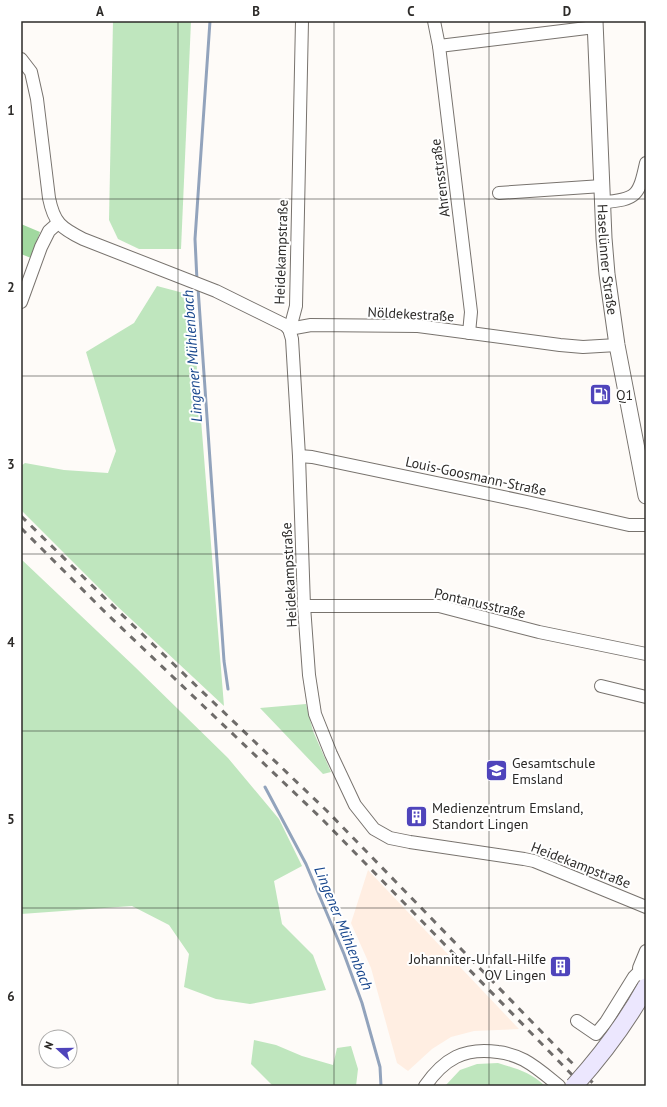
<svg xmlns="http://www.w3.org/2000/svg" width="667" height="1107" font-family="'PT Sans',sans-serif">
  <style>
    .industrial { fill: #ffeee2 }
    .green { fill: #bfe6be }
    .forest { fill: #a1d89f }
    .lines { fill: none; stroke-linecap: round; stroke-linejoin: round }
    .stream { stroke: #92a3bc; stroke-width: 3 }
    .minor-casing { stroke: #78736e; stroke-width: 14 }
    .tertiary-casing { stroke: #78736e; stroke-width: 17 }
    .minor { stroke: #fff; stroke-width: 12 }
    .tertiary { stroke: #fff; stroke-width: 15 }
    .rail { stroke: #6f6c6a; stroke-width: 3; stroke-dasharray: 7 7; stroke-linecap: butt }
    .secondary-bridge-casing { stroke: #78736e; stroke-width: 19; stroke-linecap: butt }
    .secondary-bridge { stroke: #ece7fe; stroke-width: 17 }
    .grid { fill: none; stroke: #2d2b29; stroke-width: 1; stroke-opacity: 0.55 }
    .labels { text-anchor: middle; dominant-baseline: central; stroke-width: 4; stroke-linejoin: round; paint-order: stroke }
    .street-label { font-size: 14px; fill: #2d2b29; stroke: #fff }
    .poi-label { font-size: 14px; fill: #2d2b29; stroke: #fff; text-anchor: start }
    .water-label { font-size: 15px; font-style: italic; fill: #19478d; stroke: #fff }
    .neatline { fill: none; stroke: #2d2b29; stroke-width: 1.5 }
    .grid-label { font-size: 13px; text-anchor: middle; font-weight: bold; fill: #2d2b29 }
  </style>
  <rect width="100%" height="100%" fill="#fefbf8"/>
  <!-- industrial -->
  <polygon class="industrial" points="368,870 519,1029 474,1031 451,1037 432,1049 408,1071 397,1063 371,968 351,923"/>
  <!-- green -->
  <g class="green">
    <polygon points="113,21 191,21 181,249 139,249 118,239 109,220"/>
    <polygon points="157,286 191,295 224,706 117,606 21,510 21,466 25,463 64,470 108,473 116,451 86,352 134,323"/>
    <polygon points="21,559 135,667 228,758 279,819 302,866 274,881 282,924 313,955 326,990 250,1004 216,999 184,987 189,954 169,925 132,906 21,914"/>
    <polygon points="306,704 313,731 331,772 323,774 260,708"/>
    <polygon points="254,1040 276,1045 302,1056 333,1065 337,1048 351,1046 358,1069 356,1086 273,1086 251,1064"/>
    <path d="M498 1063C517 1069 530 1072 545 1086H445L460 1070 477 1064Z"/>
  </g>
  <!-- forest -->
  <polygon class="forest" points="21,224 40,232 31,258 21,254"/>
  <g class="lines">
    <!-- stream -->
    <g class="stream">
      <polyline points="197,281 195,239 210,21"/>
      <polyline points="198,288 224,661 228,689"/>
      <polyline points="265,787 306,864 344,954 362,1003 380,1067 381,1086"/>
    </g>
    <defs>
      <g id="minor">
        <polyline points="302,21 296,306 292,321 289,329 292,339 299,456 304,606 309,675 315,714 331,754 355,805 374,829 390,838 410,842 524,859 534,861 646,907"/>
        <polyline points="434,21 439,46 471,312 469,333"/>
        <polyline points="439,46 595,27"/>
        <path d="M21 59 31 72 37 99 49 198C54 223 61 228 83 239L216 291 285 325 289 329"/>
        <polyline points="499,193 602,186"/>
        <path d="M603 202C637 200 639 195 646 163"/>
        <polyline points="21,302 41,247 49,231 58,223"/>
        <polyline points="289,329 311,325 418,326 560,345 583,347 617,345"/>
        <polyline points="299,456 312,457 527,502 629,525 646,525"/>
        <polyline points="304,606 439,606 539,632 646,654"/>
        <polyline points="601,686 646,697"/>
        <polyline points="646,951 639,968 642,975 646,977"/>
        <polyline points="577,1021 596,1034 606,1022 634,977 640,971"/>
        <path d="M425 1086C444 1059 464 1047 498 1052 507 1053 516 1056 524 1060 537 1067 548 1077 559 1086"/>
      </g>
      <g id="tertiary">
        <path id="s1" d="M595 21 604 238 607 274 617 345 646 496"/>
      </g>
    </defs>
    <!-- minor casing -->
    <use href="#minor" class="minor-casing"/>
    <!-- tertiary casing -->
    <use href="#tertiary" class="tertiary-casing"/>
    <!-- minor -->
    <use href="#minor" class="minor"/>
    <!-- tertiary -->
    <use href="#tertiary" class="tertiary"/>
    <!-- rail -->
    <g class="rail">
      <polyline points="21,516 115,608 327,811 569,1060 596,1086"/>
      <polyline points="21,528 107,614 322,819 583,1086"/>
    </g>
    <defs>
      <path id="secondary-bridge" d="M574 1086C601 1056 626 1023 646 987"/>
    </defs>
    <!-- secondary-bridge casing -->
    <use href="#secondary-bridge" class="secondary-bridge-casing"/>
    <!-- secondary-bridge -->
    <use href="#secondary-bridge" class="secondary-bridge"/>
  </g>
  <!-- grid -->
  <path class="grid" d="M178 21V1086M334 21V1086M489 21V1086M21 199H646M21 376H646M21 554H646M21 731H646M21 908H646"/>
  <!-- icons -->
  <defs>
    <symbol id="fuel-square" viewBox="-11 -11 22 22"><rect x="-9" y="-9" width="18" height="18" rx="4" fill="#4f44bb" stroke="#fff"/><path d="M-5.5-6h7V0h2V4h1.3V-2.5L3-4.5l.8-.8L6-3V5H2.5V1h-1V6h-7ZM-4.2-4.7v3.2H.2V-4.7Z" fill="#fff"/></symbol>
    <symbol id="school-square" viewBox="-11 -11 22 22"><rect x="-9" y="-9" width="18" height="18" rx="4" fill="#4f44bb" stroke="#fff"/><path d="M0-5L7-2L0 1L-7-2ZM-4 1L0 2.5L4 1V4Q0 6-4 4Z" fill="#fff"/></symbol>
    <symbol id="building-square" viewBox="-11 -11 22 22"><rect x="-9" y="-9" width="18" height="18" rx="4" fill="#4f44bb" stroke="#fff"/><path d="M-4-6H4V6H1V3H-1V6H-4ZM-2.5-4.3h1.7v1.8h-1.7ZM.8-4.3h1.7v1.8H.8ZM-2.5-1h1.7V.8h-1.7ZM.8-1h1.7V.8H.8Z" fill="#fff"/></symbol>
  </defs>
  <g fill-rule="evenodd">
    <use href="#fuel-square" x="588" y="382" width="25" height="25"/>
    <use href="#school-square" x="484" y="758" width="25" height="25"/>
    <use href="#building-square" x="404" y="804" width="25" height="25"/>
    <use href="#building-square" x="548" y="954" width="25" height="25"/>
  </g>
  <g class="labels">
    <!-- street labels -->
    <g class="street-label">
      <text transform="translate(440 178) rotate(-97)">Ahrensstraße</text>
      <text transform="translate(281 252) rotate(-88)">Heidekampstraße</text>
      <text stroke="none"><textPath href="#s1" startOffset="239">Haselünner Straße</textPath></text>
      <text transform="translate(411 314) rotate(3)">Nöldekestraße</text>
      <text transform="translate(476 476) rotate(12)">Louis-Goosmann-Straße</text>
      <text transform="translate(289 575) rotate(-93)">Heidekampstraße</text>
      <text transform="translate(480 603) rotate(13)">Pontanusstraße</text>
      <text transform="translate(581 865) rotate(21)">Heidekampstraße</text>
    </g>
    <!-- poi labels -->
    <g class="poi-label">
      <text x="616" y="395">Q1</text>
      <text x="512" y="763">Gesamtschule<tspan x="512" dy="16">Emsland</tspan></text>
      <text x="432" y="808">Medienzentrum Emsland,<tspan x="432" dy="16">Standort Lingen</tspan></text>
      <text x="546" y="959" text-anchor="end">Johanniter-Unfall-Hilfe<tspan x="546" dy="16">OV Lingen</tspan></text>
    </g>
    <!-- water labels -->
    <g class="water-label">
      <text transform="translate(192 356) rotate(-94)">Lingener Mühlenbach</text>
      <text transform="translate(344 928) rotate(68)">Lingener Mühlenbach</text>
    </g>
  </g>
  <!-- border -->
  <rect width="667" height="1107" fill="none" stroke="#ffffff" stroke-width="44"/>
  <!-- north arrow -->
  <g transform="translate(58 1049) rotate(291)"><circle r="19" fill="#ffffff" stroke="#abaaa9"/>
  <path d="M0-3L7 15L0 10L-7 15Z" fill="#4f44bb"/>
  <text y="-6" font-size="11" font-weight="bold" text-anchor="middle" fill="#2d2b29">N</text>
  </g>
  <rect x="22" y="22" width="623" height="1063" class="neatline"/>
  <g class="grid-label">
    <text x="100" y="16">A</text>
    <text x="256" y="16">B</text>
    <text x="411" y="16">C</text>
    <text x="567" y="16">D</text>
    <text x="11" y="115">1</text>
    <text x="11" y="292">2</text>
    <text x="11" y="469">3</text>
    <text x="11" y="647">4</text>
    <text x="11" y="824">5</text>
    <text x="11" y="1001">6</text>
  </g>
</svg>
